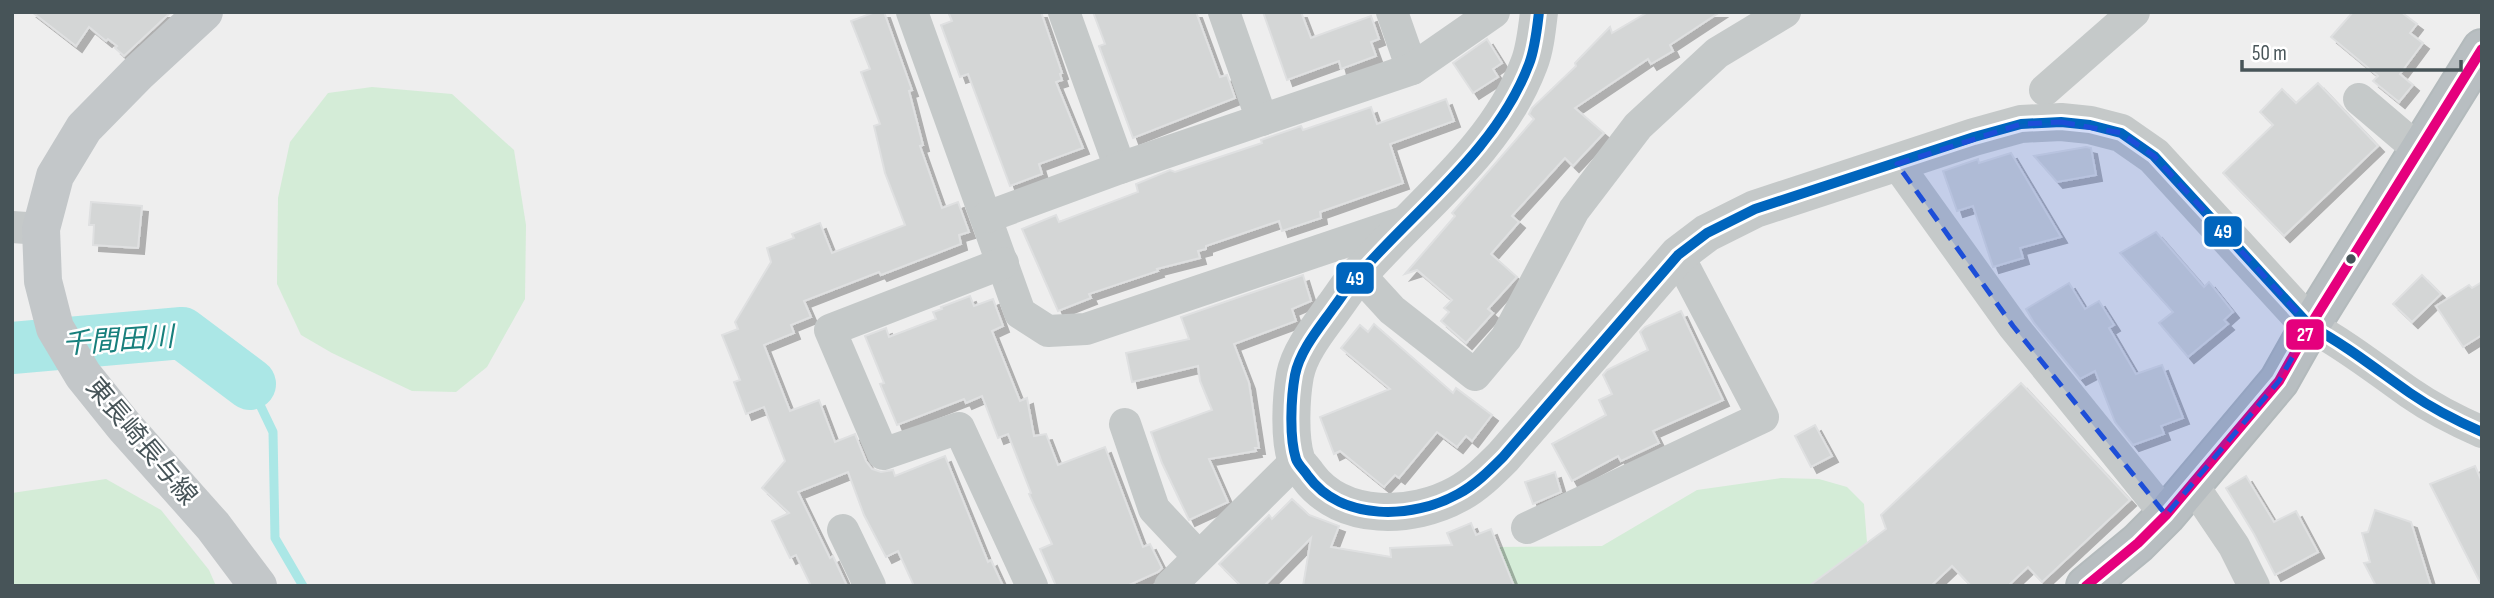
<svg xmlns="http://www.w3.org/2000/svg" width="2494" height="598" font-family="'Sofia Sans Condensed','Noto Sans JP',sans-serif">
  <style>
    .green { fill: #d4ecd7 }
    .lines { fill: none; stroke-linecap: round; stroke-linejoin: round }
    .stream { stroke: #abe7e6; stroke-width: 9 }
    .river { stroke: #abe7e6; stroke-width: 52 }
    .building { fill: #d4d6d6; stroke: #dfe0e1; stroke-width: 2; filter: url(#shadow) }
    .highway-casing { stroke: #b3babc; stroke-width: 42 }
    .street { stroke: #c5c9c9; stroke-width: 32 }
    .secondary { stroke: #c5c9c9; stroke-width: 38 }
    .primary { stroke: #c3c7c9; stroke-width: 38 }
    .highway { stroke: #b8bec1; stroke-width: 38 }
    .bus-1-casing { stroke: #fff; stroke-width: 16 }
    .bus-2-casing { stroke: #fff; stroke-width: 16 }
    .bus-1 { stroke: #0065bd; stroke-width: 10 }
    .bus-2 { stroke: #e5007d; stroke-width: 10 }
    .marked { fill: #1d4ed8; fill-opacity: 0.2; stroke: #1d4ed8; stroke-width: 5; stroke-dasharray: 14 9; stroke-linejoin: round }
    .bus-dot { fill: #475458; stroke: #fff; stroke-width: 2.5 }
    .labels { text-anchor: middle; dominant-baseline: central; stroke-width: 5; stroke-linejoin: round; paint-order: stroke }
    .street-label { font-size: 26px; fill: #475458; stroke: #fff }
    .water-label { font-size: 28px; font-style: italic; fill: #177f7c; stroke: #fff }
    .line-badge { stroke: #fff; stroke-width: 2.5 }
    .badge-label { font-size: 19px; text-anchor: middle; font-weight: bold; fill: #fff }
  </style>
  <defs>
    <filter id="shadow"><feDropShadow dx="6" dy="6" stdDeviation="0" flood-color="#0004"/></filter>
  </defs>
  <rect width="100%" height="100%" fill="#eee"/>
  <!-- green -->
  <g class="green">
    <polygon points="372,87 452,94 514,150 526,225 525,299 487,367 456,392 412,391 332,353 301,335 277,284 278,198 290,142 328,93"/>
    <polygon points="1781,478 1819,479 1847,487 1864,504 1867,542 1824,586 1441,586 1493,547 1602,546 1697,490"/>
    <polygon points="106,479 161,510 209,570 216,586 12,586 12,493"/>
  </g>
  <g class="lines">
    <!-- stream -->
    <polyline class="stream" points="250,384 273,432 275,538 303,586"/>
    <!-- river -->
    <polyline class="river" points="12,348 182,333 250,384"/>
  </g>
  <!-- building -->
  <g class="building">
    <polygon points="32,12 171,12 124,56 115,48 117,46 108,39 106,41 89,27 76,46"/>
    <polygon points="875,12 884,12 912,90 909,91 923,145 920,146 942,208 958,202 969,232 959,235 961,244 881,275 879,272 804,301 811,317 791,325 794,333 764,345 790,411 819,400 835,442 855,434 866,461 872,469 881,472 893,470 895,476 945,456 988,562 991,560 1003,586 914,586 898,551 886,557 864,515 848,472 798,492 830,558 833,556 847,586 811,586 796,555 790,558 772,521 789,513 762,488 785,461 764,407 746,414 734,382 740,380 722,335 738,329 735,322 771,262 767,248 794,238 792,234 820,223 832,253 905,225 885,173 874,126 880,124 861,72 870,69 851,21"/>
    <polygon points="948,12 1041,12 1062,73 1060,74 1062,80 1056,82 1083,148 1039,164 1042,174 1010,186 968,74 960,77 941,25 952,21"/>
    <polygon points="1093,12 1196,12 1220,77 1227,75 1235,98 1133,138 1099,46 1105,44"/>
    <polygon points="1263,12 1301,12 1311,38 1371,16 1379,39 1371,42 1376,56 1341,69 1339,61 1287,80"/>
    <polygon points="1648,12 1720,12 1670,45 1673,51 1651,64 1648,59 1575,108 1604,133 1573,166 1565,158 1512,216 1519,222 1491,254 1517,277 1488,309 1493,313 1466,343 1441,321 1449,312 1444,308 1452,300 1417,270 1405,274 1455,216 1452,213 1534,119 1529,114 1532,108 1576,66 1575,63 1610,27 1612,33"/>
    <polygon points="2353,12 2401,12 2417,24 2410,33 2423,43 2400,74 2413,85 2399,102 2373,81 2378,76 2331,37"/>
    <polygon points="1487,39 1502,63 1493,69 1498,77 1473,93 1453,63"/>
    <polygon points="2318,83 2378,146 2284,236 2223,173 2273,125 2260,112 2282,89 2296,103"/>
    <polygon points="1446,99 1454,121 1390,144 1403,183 1320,212 1321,218 1282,231 1279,221 1206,246 1206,249 1198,251 1200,258 1157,269 1158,271 1089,294 1091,298 1058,311 1022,229 1056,215 1059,222 1138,192 1136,184 1170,170 1175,172 1262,143 1261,140 1301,126 1303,130 1371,107 1377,124"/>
    <polygon points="2086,147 2091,148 2096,175 2057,182 2034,156"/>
    <polygon points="2011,153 2061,237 2020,248 2023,258 1993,267 1973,206 1957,211 1943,171 1978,159 1979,163"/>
    <polygon points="91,202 142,206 138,248 93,245 94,225 89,225"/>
    <polygon points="2156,232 2204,287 2209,282 2233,312 2224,320 2228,324 2188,357 2159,323 2173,312 2120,253"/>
    <polygon points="1303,275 1311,301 1292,309 1296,321 1234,344 1249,383 1259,448 1255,448 1256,451 1209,459 1228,502 1189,520 1162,463 1151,432 1212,410 1200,381 1198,366 1132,382 1126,353 1189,339 1181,317"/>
    <polygon points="2422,275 2441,294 2412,322 2393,304"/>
    <polygon points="2482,282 2482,335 2463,347 2436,306 2469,285 2472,288"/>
    <polygon points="2069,283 2085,309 2099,301 2114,325 2109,328 2136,374 2162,365 2183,418 2161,426 2164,434 2133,445 2115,422 2095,371 2080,379 2034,323 2026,309"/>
    <polygon points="970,296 974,306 993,299 1003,326 992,331 1020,401 1027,398 1034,436 1046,434 1058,465 1105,447 1143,547 1150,544 1162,568 1158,572 1127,586 1056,586 1040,549 1052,544 1029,494 1031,493 1008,434 998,438 982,396 966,403 964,399 897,425 880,384 884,383 865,336 886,328 889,337 936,319 933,312 942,309 941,307"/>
    <polygon points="1681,311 1723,400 1653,431 1659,443 1621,461 1618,456 1572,481 1552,444 1606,415 1599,400 1612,394 1603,375 1607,370 1648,350 1640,332 1645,327"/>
    <polygon points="1374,324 1453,393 1456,388 1492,415 1472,441 1466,436 1457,447 1437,432 1399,478 1395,475 1384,487 1340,451 1334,454 1320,417 1390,389 1341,348 1360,325 1368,332"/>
    <polygon points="2021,383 2130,500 2042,582 2028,567 2008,586 1971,586 1952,566 1931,586 1809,586 1886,529 1881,515"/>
    <polygon points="1815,425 1832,456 1811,467 1795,436"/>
    <polygon points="2475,466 2482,482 2482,586 2430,484"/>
    <polygon points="1555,472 1561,492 1533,504 1525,482"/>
    <polygon points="2246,476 2274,522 2296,511 2318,552 2275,575 2254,534 2226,488"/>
    <polygon points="1292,499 1309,515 1339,526 1331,547 1391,557 1390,548 1452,545 1447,533 1471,523 1476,535 1491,529 1514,586 1303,586 1311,538 1264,586 1241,586 1219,564 1269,515 1272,519"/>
    <polygon points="2375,510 2411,522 2431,586 2376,586 2364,563 2370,562 2362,533 2368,532"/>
  </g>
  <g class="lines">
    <defs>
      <polyline id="highway" points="2086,586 2138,543 2166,515 2279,381 2310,326 2482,49"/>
    </defs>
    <!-- highway casing -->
    <use href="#highway" class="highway-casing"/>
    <!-- street -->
    <g class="street">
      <polyline points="912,12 1020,313 1048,331 1086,329 1410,220"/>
      <polyline points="1064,12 1120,168"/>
      <polyline points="1224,12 1262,120"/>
      <polyline points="1392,12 1412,69"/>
      <polyline points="2045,90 2134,12"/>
      <polyline points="2359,99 2419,150"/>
      <polyline points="1897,164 2013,326 2166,515"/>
      <polyline points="987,217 1120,168 1412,69 1494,12"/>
      <polyline points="12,227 41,229"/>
      <polyline points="1003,263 830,330 883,454 959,428 1032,586"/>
      <polyline points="1359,274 1392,310 1475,375 1506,338 1574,210 1638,126 1717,53 1785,12"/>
      <path d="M2310 326C2346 345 2377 370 2410 393 2433 409 2457 421 2482 432"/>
      <polyline points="1125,424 1154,509 1198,556"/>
      <polyline points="2192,484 2234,546 2254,586"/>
      <polyline points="1527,528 1763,417 1678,255"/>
      <polyline points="843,530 870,586"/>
      <polyline points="1170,586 1297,460"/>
    </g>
    <!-- secondary -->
    <path class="secondary" d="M1539 12C1537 29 1535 49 1529 64 1497 149 1418 207 1360 273 1350 283 1343 295 1334 307 1320 327 1300 350 1295 375 1291 397 1289 437 1296 459 1298 465 1305 471 1308 476 1342 522 1413 519 1458 494 1475 485 1489 471 1503 457L1678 255 1707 233 1755 209 1974 137 2021 124 2061 122 2090 125 2121 133 2154 156 2310 326"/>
    <!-- primary -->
    <polyline class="primary" points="204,12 139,72 84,128 55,176 41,229 43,281 55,328 83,375 124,426 213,526 258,586"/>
    <!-- highway -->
    <use href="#highway" class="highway"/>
    <defs>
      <path id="bus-1" d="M1539 12C1537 29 1535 49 1529 64 1497 149 1418 207 1360 273 1350 283 1343 295 1334 307 1320 327 1300 350 1295 375 1291 397 1289 437 1296 459 1298 465 1305 471 1308 476 1342 522 1413 519 1458 494 1475 485 1489 471 1503 457L1678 255 1707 233 1755 209 1974 137 2021 124 2061 122 2090 125 2121 133 2154 156 2310 326C2346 345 2377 370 2410 393 2433 409 2457 421 2482 432"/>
      <polyline id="bus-2" points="2086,586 2138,543 2166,515 2279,381 2310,326 2482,49"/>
    </defs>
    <!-- bus-1 casing -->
    <use href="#bus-1" class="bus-1-casing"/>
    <!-- bus-2 casing -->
    <use href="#bus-2" class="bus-2-casing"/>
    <!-- bus-1 -->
    <use href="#bus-1" class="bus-1"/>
    <!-- bus-2 -->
    <use href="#bus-2" class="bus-2"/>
  </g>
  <!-- marked area -->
  <path class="marked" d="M2061 122 2121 133 2154 156 2310 326 2279 381 2166 515 2013 326 1897 164 2021 124Z"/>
  <!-- markers -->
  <circle class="bus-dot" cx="2351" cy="259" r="6"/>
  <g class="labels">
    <!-- street labels -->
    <g class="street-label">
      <text transform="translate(141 442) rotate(50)">東長崎長与線</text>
    </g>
    <!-- water labels -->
    <g class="water-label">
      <text transform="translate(118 341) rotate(-4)">千間田川</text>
    </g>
  </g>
  <g class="line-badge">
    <rect x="2203" y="215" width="40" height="33" rx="7" fill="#0065bd"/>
    <rect x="1335" y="261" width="40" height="34" rx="7" fill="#0065bd"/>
    <rect x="2285" y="318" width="40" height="33" rx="7" fill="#e5007d"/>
  </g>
  <g class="badge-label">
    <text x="2223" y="238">49</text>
    <text x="1355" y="285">49</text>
    <text x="2305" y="341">27</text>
  </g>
  <!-- border -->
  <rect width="2494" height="598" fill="none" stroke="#475458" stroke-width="28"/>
  <!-- scale -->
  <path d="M2242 60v10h219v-10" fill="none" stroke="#475458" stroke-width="3.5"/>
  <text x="2252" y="60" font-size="21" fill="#475458" stroke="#ffffff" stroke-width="5" paint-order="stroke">50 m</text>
</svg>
